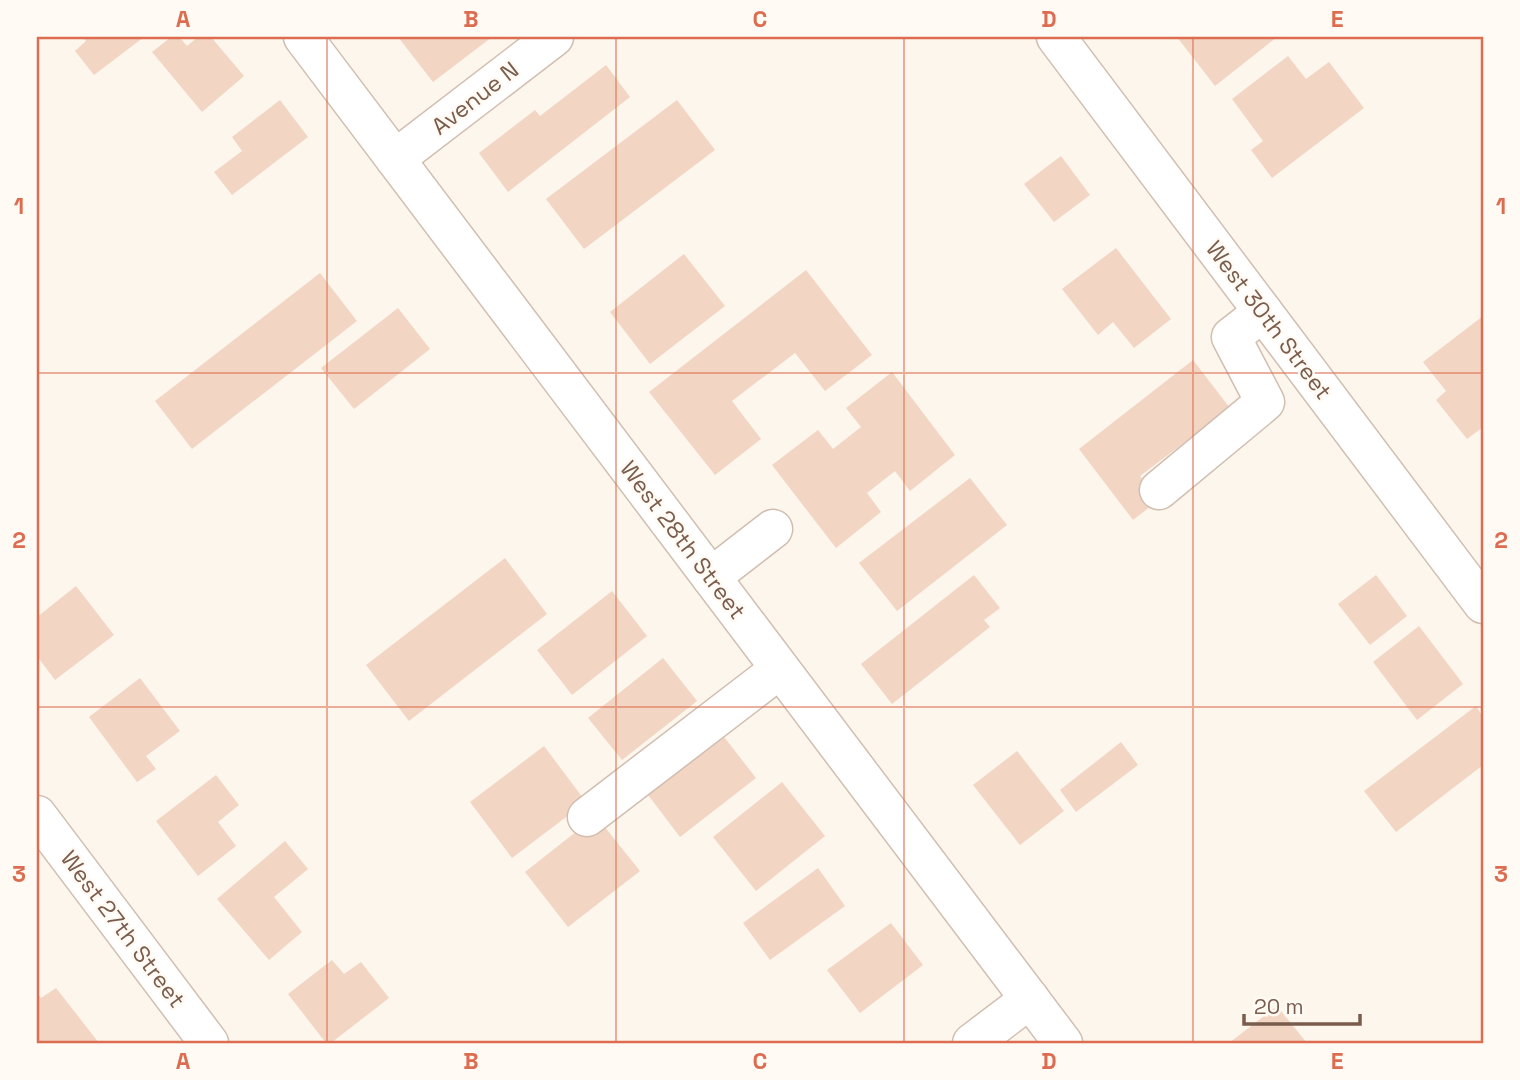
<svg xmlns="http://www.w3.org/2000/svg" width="1520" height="1080" font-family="'Space Grotesk',sans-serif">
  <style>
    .building { fill: #f3d5c3 }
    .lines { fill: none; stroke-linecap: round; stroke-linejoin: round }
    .minor-casing { stroke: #d1beb0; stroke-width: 41 }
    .minor { stroke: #fff; stroke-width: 38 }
    .grid { fill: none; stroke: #dc6d51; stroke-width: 2; stroke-opacity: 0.55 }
    .labels { text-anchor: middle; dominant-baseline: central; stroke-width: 5; stroke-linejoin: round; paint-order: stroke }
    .street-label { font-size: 23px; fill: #7a5c4d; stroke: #fffaf3 }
    .neatline { fill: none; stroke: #dc6d51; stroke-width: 2.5 }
    .grid-label { font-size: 23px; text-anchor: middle; font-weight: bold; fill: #dc6d51 }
  </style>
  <rect width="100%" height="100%" fill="#fdf6ec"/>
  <!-- building -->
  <g class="building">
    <polygon points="82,37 144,37 94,75 75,51 86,41"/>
    <polygon points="171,37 179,37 187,46 198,37 211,37 244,76 202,112 152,52"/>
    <polygon points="398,37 492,37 433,82"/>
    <polygon points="1177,37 1277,37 1215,86"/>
    <polygon points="1288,56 1306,79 1329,62 1364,108 1272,178 1251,150 1263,141 1232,99"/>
    <polygon points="606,65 630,97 508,192 479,153 535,110 540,116"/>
    <polygon points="280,100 308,137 232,195 214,172 242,151 232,137"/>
    <polygon points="677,100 715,150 584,249 546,199"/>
    <polygon points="1061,156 1090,195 1054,222 1024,184"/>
    <polygon points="1116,248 1171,319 1134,348 1113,322 1098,335 1062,289"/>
    <polygon points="684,254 725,306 650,364 610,312"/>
    <polygon points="806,270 872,355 825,391 795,353 732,401 761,439 715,475 649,392"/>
    <polygon points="320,273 357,321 192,449 155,401"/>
    <polygon points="398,308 430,349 354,409 321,368"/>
    <polygon points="1483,316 1483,427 1467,439 1436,400 1446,391 1423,362"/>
    <polygon points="1193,360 1230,408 1140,476 1159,500 1133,520 1079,449"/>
    <polygon points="892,372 955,455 910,491 895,471 867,493 881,512 836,548 772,465 818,430 833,449 861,427 846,408"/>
    <polygon points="970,478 1007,525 897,611 859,563"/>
    <polygon points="505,558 547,614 409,721 366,665"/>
    <polygon points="974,575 1000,608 984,620 990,627 892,704 861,664"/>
    <polygon points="1376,575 1407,616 1370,645 1338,604"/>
    <polygon points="76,586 114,635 55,680 37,656 37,617"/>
    <polygon points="612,591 647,636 572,695 537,650"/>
    <polygon points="1419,626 1463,684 1417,720 1373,662"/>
    <polygon points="663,658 697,701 622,760 588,718"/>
    <polygon points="140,678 180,731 146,756 156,769 137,782 89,717"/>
    <polygon points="1476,706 1483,717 1483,765 1396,832 1364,791"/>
    <polygon points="721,733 756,778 680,837 645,791"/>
    <polygon points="1121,742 1138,765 1076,812 1060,790"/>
    <polygon points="544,746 586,802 512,858 470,802"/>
    <polygon points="1017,751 1064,811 1020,845 973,785"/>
    <polygon points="216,775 239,805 218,822 236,846 198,876 156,821"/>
    <polygon points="782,782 825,836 756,891 713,837"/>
    <polygon points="596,816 640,871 568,927 525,872"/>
    <polygon points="285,841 308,869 274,897 302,932 269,960 217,899"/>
    <polygon points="818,868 845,906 770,960 743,923"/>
    <polygon points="891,923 923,965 860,1013 827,970"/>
    <polygon points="332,960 344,974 361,962 389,998 331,1043 326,1043 288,994"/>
    <polygon points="56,988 99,1043 37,1043 37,993 41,998"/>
    <polygon points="1277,1006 1307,1043 1229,1043"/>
  </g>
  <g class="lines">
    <defs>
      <g id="minor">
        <polyline points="303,37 1063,1043"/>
        <polyline points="1056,37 1483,604"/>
        <polyline points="395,159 554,37"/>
        <polyline points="1159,490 1265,402 1231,337 1263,312"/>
        <polyline points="711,577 773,529"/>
        <polyline points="37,815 209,1043"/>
        <polyline points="587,817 780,669"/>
        <polyline points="972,1043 1030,999"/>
      </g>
    </defs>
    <!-- minor casing -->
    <use href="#minor" class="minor-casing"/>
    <!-- minor -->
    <use href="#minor" class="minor"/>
  </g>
  <!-- grid -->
  <path class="grid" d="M327 37V1043M616 37V1043M904 37V1043M1193 37V1043M37 373H1483M37 707H1483"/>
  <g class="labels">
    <!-- street labels -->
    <g class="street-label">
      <text transform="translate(475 98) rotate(-38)">Avenue N</text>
      <text transform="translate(1269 320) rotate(53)">West 30th Street</text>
      <text transform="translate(683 540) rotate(53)">West 28th Street</text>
      <text transform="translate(123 929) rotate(53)">West 27th Street</text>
    </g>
  </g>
  <!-- border -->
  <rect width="1520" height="1080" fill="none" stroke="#fffaf3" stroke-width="77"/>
  <!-- scale -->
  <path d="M1244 1014v10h116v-10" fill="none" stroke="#7a5c4d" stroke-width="3.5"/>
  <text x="1254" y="1014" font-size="21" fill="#7a5c4d" stroke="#fffaf3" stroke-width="5" paint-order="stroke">20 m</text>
  <rect x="38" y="38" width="1444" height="1004" class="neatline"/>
  <g class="grid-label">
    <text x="183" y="27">A</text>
    <text x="471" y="27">B</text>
    <text x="760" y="27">C</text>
    <text x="1049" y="27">D</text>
    <text x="1337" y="27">E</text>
    <text x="19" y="214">1</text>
    <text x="1501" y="214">1</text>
    <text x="19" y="548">2</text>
    <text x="1501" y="548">2</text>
    <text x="19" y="882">3</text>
    <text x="1501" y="882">3</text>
    <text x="183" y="1069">A</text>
    <text x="471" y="1069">B</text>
    <text x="760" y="1069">C</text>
    <text x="1049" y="1069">D</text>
    <text x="1337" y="1069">E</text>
  </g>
</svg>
